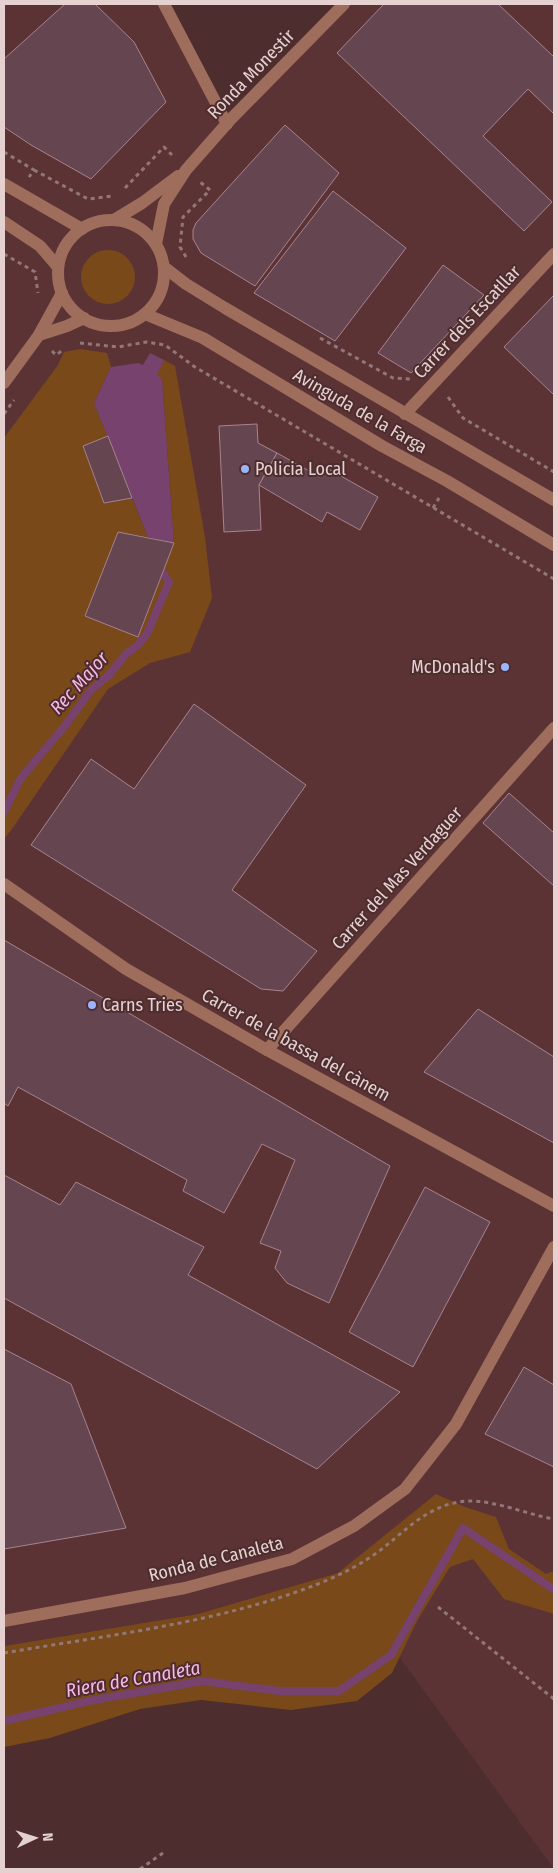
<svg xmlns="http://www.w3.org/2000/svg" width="558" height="1873" font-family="'Fira Sans Condensed',sans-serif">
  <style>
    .built { fill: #5b3335 }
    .green { fill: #79491a }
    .water { fill: #77426d }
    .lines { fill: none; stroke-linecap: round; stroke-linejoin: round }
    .stream { stroke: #77426d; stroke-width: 8 }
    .building { fill: #654550; stroke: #a7838f }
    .path { stroke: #927778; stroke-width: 3; stroke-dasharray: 4 4; stroke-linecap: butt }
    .minor { stroke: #9f6d5c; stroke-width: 12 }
    .poi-dot { fill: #9bb4fd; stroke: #4d2d2e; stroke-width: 2 }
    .labels { text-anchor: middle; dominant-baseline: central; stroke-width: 4; stroke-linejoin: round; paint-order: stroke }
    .street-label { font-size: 18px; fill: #e6d1d1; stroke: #4d2d2e }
    .poi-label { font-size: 18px; fill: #e6d1d1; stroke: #4d2d2e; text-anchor: start }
    .water-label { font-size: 19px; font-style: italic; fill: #f9b7ea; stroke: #4d2d2e }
  </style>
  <rect width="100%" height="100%" fill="#4d2d2e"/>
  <!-- built -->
  <polygon class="built" points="4,4 168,4 231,119 344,4 554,4 554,1869 338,1573 198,1614 4,1646"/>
  <!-- green -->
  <g class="green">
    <circle cx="108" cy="277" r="27"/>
    <polygon points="80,349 107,353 111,367 94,403 108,436 83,447 104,503 132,498 148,537 118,532 85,616 138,637 174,543 162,379 156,375 164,360 175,366 205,537 212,598 190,652 150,663 108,689 12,829 4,839 4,438 58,365 64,352"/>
    <polygon points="436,1494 465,1507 496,1517 509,1549 546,1574 554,1571 554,1614 504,1599 473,1559 450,1567 417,1621 392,1673 357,1701 291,1710 201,1700 140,1709 50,1738 4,1747 4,1646 198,1614 338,1573"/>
  </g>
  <!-- water -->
  <polygon class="water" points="150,353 164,360 157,375 162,379 174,543 148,537 94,403 111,367 138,363 143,365"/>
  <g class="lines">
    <!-- stream -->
    <g class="stream">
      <polyline points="4,812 21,778 64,727 91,690 109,675 126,654 137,646 147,634 169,582 163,573"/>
      <polyline points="4,1721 89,1701 202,1681 279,1691 339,1691 391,1655 463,1528 553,1589 554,1588"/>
    </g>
  </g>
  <!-- building -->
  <g class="building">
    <polygon points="65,4 95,4 134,42 166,102 91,179 31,145 4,127 4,59"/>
    <polygon points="384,4 498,4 554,57 554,114 528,89 483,136 552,202 524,231 337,53"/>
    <polygon points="285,125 339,173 255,286 201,253 193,239 193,230 196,223"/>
    <polygon points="333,191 406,248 335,341 254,293"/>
    <polygon points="443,265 484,295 411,373 378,353"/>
    <polygon points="554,295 554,395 504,347"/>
    <polygon points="257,424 258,443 277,453 259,485 261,530 224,532 219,426"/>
    <polygon points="108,436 132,498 104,503 83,446"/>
    <polygon points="277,453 320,477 325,467 378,497 360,530 327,512 322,522 259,485"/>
    <polygon points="118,532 174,543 138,637 85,616"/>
    <polygon points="194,704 306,785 232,890 317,951 283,991 261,989 31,845 91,759 134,789"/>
    <polygon points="509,793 554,833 554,886 483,823"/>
    <polygon points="4,940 390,1166 329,1303 287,1283 275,1268 281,1251 260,1243 295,1160 262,1144 224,1213 183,1191 187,1180 18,1087 8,1106 4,1103"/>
    <polygon points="478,1009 554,1057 554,1143 424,1072"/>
    <polygon points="4,1175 60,1205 76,1182 204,1247 188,1275 400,1392 317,1469 4,1298"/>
    <polygon points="425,1187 490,1222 413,1367 349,1332"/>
    <polygon points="4,1349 71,1384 126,1528 4,1549"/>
    <polygon points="524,1367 554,1385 554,1467 485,1434"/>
  </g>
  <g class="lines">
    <!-- path -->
    <g class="path">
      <polyline points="4,152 34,170 29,177"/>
      <polyline points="34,170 88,199 113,196"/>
      <polyline points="125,188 164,147 172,155"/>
      <polyline points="4,254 35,272 38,293"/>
      <polyline points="186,257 180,247 183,217 210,190 200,182"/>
      <polyline points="320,338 393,378 411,379"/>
      <polyline points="80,343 118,347 146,342 165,345 195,367 554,579"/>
      <polyline points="52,351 56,355 63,350"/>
      <polyline points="448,397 463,418 554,472"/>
      <polyline points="4,414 14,400"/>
      <polyline points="433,508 439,498"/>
      <polyline points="438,1607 554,1699"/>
      <path d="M4 1653C109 1635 218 1623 318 1584 340 1575 360 1565 378 1552 403 1533 423 1510 454 1503 485 1495 523 1514 554 1519"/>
      <polyline points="140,1869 163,1853"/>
    </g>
    <!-- minor -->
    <g class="minor">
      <polyline points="164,4 227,124"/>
      <polyline points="4,184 82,229"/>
      <circle cx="111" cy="273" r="53"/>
      <polyline points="114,220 142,203 178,176"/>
      <polyline points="4,222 40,246 58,267"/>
      <polyline points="156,244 164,204 186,170 230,120 344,4"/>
      <polyline points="164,267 186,284 225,308 554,500"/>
      <polyline points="145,314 203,338 382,446 447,481 554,545"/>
      <polyline points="39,335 67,326 84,318"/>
      <polyline points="4,383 39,335 62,293"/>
      <polyline points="405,414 554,254"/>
      <polyline points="4,884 126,969 267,1050 554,1206"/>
      <polyline points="267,1050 554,728"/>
      <polyline points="4,1621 185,1588 292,1559 354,1526 405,1489 456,1424 554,1247"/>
    </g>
  </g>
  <!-- markers -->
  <g class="poi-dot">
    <circle cx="245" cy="469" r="5"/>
    <circle cx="505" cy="667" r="5"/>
    <circle cx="92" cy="1005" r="5"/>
  </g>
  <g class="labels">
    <!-- street labels -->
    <g class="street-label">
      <text transform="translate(251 74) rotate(-46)">Ronda Monestir</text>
      <text transform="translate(467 322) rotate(-47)">Carrer dels Escatllar</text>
      <text transform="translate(360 411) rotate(30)">Avinguda de la Farga</text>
      <text transform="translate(397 878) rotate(-48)">Carrer del Mas Verdaguer</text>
      <text transform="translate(296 1045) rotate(29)">Carrer de la bassa del cànem</text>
      <text transform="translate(216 1559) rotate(-14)">Ronda de Canaleta</text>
    </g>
    <!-- poi labels -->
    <g class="poi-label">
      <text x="255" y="469">Policia Local</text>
      <text x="495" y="667" text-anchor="end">McDonald's</text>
      <text x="102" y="1005">Carns Tries</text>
    </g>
    <!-- water labels -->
    <g class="water-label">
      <text transform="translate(79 683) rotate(-48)">Rec Major</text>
      <text transform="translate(133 1679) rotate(-10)">Riera de Canaleta</text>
    </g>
  </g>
  <!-- border -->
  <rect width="558" height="1873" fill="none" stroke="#e6d1d1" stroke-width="10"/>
  <!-- north arrow -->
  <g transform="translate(35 1838) rotate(86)" stroke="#4d2d2e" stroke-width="4" paint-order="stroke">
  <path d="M0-4L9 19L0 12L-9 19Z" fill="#e6d1d1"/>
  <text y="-8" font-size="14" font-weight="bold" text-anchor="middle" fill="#e6d1d1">N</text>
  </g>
</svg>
